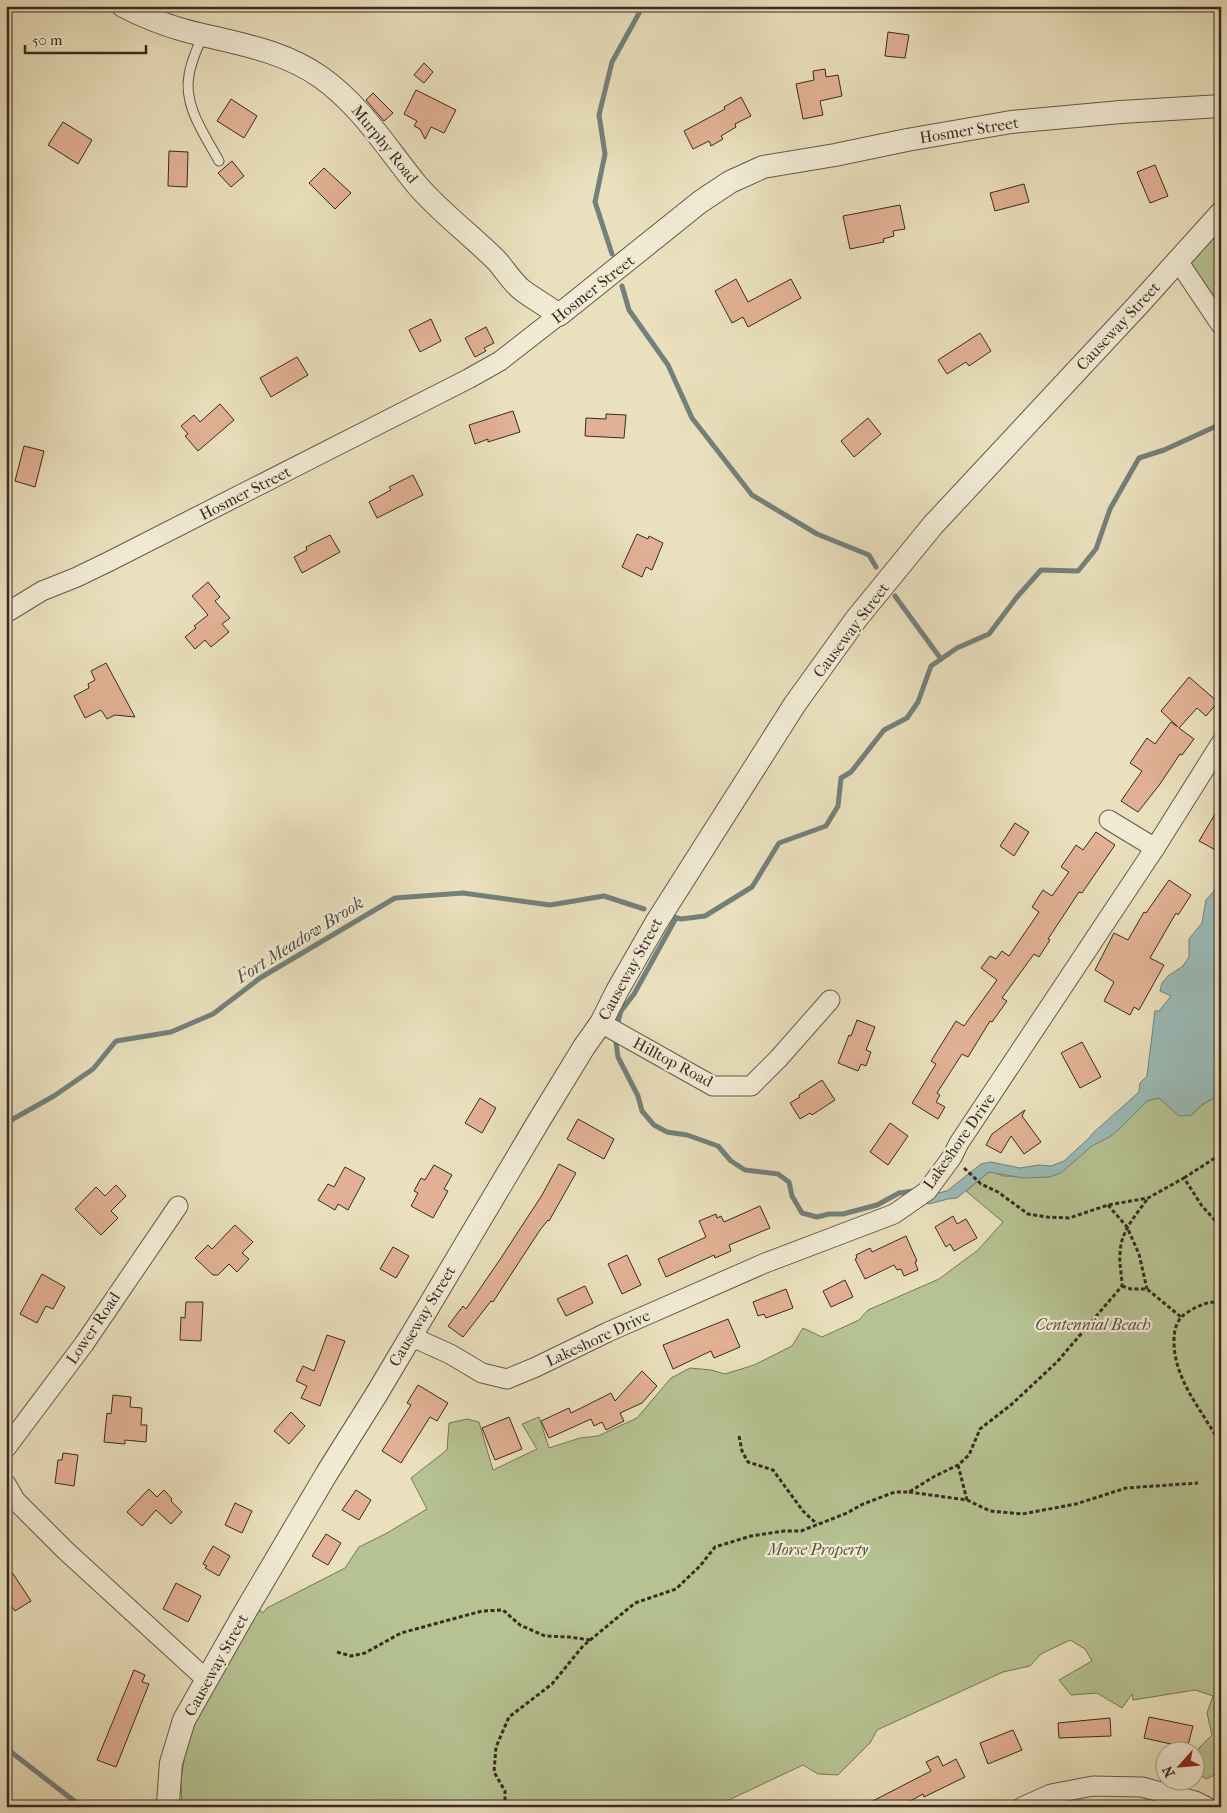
<svg xmlns="http://www.w3.org/2000/svg" width="1227" height="1813" font-family="'IM FELL French Canon',serif">
  <style>
    .green { fill: #b6c292; stroke: #78765a }
    .water { fill: #9abbb8; stroke: #73817c }
    .lines { fill: none; stroke-linecap: round; stroke-linejoin: round }
    .stream { stroke: #73817c; stroke-width: 5 }
    .building { fill: #e2b195; stroke: #392a23 }
    .service-casing { stroke: #65584a; stroke-width: 11 }
    .minor-casing { stroke: #65584a; stroke-width: 21 }
    .tertiary-casing { stroke: #65584a; stroke-width: 24 }
    .path { stroke: #392a23; stroke-width: 3; stroke-dasharray: 4 2.5; stroke-linecap: butt }
    .service { stroke: #f1ebd4; stroke-width: 9 }
    .minor { stroke: #f1ebd4; stroke-width: 19 }
    .tertiary { stroke: #f1ebd4; stroke-width: 22 }
    .labels { text-anchor: middle; dominant-baseline: central; stroke-width: 4.5; stroke-linejoin: round; paint-order: stroke }
    .street-label { font-size: 16px; fill: #392a23; stroke: #f1ebd4 }
    .park-label { font-size: 16px; font-style: italic; fill: #58503f; stroke: #f1ebd4 }
    .water-label { font-size: 18px; font-style: italic; fill: #514e48; stroke: #f1ebd4 }
  </style>
  <rect width="100%" height="100%" fill="#eae0bd"/>
  <filter id="stains"><feTurbulence type="fractalNoise" baseFrequency=".004" numOctaves="4"/><feColorMatrix values="0 0 0 0 .2 0 0 0 0 .09 0 0 0 0 .02 0 0 0 .5 -.17"/></filter>
  <radialGradient id="worn" r=".72"><stop offset=".6" stop-color="#630" stop-opacity="0"/><stop offset="1" stop-color="#630" stop-opacity=".3"/></radialGradient>
  <!-- green -->
  <g class="green">
    <polygon points="1221,213 1221,325 1178,261"/>
    <path d="M1158 1094 1192 1115C1200 1105 1209 1100 1221 1095V1772L1206 1779 1195 1772 1199 1748 1212 1735 1207 1713 1213 1696 1195 1690 1133 1700 1132 1694 1122 1708 1097 1693 1071 1695 1059 1680 1092 1661 1085 1649 1070 1640 1041 1654 1030 1666 1003 1672 877 1730 870 1743 838 1775 818 1774 803 1765 714 1807H182L181 1779 187 1742 211 1680 259 1609 263 1613 267 1608 345 1568 359 1547 387 1533 427 1509 411 1478 447 1450 449 1423 467 1419 479 1422 493 1470 537 1449 522 1424 539 1417 549 1448 580 1438 598 1436 637 1418 671 1378 690 1368 711 1370 725 1374 754 1365 792 1346 803 1328 822 1337 859 1320 868 1310 939 1279 978 1250 1003 1222 966 1191 989 1172H994L1003 1176 1049 1177 1125 1113Z"/>
  </g>
  <!-- water -->
  <path class="water" d="M1221 883V1095C1209 1100 1200 1105 1192 1115L1179 1116 1159 1098 1147 1101 1119 1129 1111 1136 1092 1146 1061 1173 1049 1177 1023 1178 989 1172 957 1198 948 1199 929 1204 919 1202 929 1195 947 1191 981 1164 991 1162 1020 1168 1039 1165 1051 1166 1064 1161 1088 1139 1093 1133 1139 1092 1140 1083 1147 1076 1155 1011H1159L1171 996 1160 991 1162 983 1168 976 1183 966 1189 957V939L1202 923 1206 900Z"/>
  <g class="lines">
    <!-- stream -->
    <g class="stream">
      <polyline points="612,254 595,202 605,154 599,115 612,62 643,6"/>
      <polyline points="622,286 629,310 668,365 692,418 752,495 817,534 869,555 876,567"/>
      <polyline points="895,596 941,659"/>
      <polyline points="674,917 681,919 705,916 752,887 779,843 826,826 838,806 841,778 851,772 884,730 907,718 918,702 931,666 957,648 989,634 1017,597 1041,570 1078,571 1096,549 1110,509 1139,458 1164,450 1221,424"/>
      <polyline points="618,1022 621,1011 634,994 676,918"/>
      <polyline points="616,1043 618,1057 638,1096 642,1111 654,1125 667,1132 687,1135 718,1146 731,1161 745,1170 778,1174 789,1182 792,1196 802,1213 817,1217 829,1214 843,1214 877,1205 899,1193 913,1191"/>
      <polyline points="6,1126 13,1119 54,1096 93,1069 116,1041 171,1032 213,1014 260,978 395,898 463,893 550,905 604,896 644,909"/>
      <polyline points="6,1726 11,1752 82,1807"/>
    </g>
  </g>
  <!-- building -->
  <g class="building">
    <polygon points="888,32 909,35 905,58 885,56"/>
    <polygon points="424,63 433,72 424,83 414,75"/>
    <polygon points="825,69 826,77 838,75 842,96 820,101 823,115 803,119 796,84 814,80 813,71"/>
    <polygon points="416,90 456,110 444,133 431,127 425,139 420,129 414,126 417,121 404,114"/>
    <polygon points="373,93 393,113 384,121 366,100"/>
    <polygon points="741,97 751,116 735,124 736,127 721,136 723,139 711,146 709,141 693,149 684,131 725,109 724,107"/>
    <polygon points="231,99 257,116 244,138 217,121"/>
    <polygon points="63,122 92,140 78,164 48,145"/>
    <polygon points="169,151 188,152 187,187 168,186"/>
    <polygon points="232,161 244,176 231,187 218,173"/>
    <polygon points="1155,165 1168,196 1150,203 1137,172"/>
    <polygon points="324,168 351,193 335,209 309,183"/>
    <polygon points="1024,184 1029,202 995,211 990,193"/>
    <polygon points="900,205 905,229 893,231 894,236 883,239 884,242 850,249 843,216"/>
    <polygon points="736,279 748,302 791,279 801,298 748,327 743,317 732,323 715,291"/>
    <polygon points="431,319 441,341 420,352 409,330"/>
    <polygon points="486,327 494,343 484,348 486,351 475,357 465,338"/>
    <polygon points="980,333 991,351 969,366 966,362 947,374 938,360"/>
    <polygon points="297,357 308,375 271,397 260,378"/>
    <polygon points="220,404 234,420 198,451 185,436 188,434 181,426 194,415 200,422"/>
    <polygon points="513,411 520,432 488,442 488,439 475,444 469,425"/>
    <polygon points="606,414 626,415 624,438 585,436 586,418 606,419"/>
    <polygon points="868,418 881,434 854,457 841,441"/>
    <polygon points="24,446 44,451 35,487 15,481"/>
    <polygon points="413,475 423,495 377,518 369,502 391,490 389,487"/>
    <polygon points="637,534 648,539 649,536 663,543 652,570 646,567 642,577 622,567"/>
    <polygon points="330,535 340,552 302,573 294,557 307,550 306,547"/>
    <polygon points="208,582 220,597 215,601 230,618 222,624 229,632 211,647 205,640 195,649 185,637 196,628 194,626 208,615 192,596"/>
    <polygon points="106,663 135,717 115,715 107,719 101,710 85,718 74,696 89,688 88,684 95,680 91,671"/>
    <polygon points="1189,677 1218,702 1206,716 1197,708 1179,728 1194,739 1182,755 1180,754 1160,784 1138,812 1121,801 1142,771 1130,763 1147,738 1155,744 1171,722 1178,727 1161,711"/>
    <polygon points="1221,804 1221,853 1199,841"/>
    <polygon points="1015,823 1029,832 1014,856 1000,846"/>
    <polygon points="1096,832 1115,845 1082,893 1079,892 1048,939 1050,940 1039,957 1034,954 1002,998 1007,1001 992,1022 990,1021 968,1057 962,1054 937,1093 940,1095 936,1102 945,1107 938,1119 912,1103 936,1064 931,1061 956,1021 964,1026 997,980 981,968 990,956 996,959 1002,951 1009,956 1039,912 1032,907 1043,890 1052,896 1069,872 1061,867 1076,845 1083,850"/>
    <polygon points="1169,880 1191,895 1178,915 1176,913 1150,958 1164,965 1139,1010 1134,1007 1130,1015 1104,1001 1114,982 1095,970 1114,933 1128,940 1144,912 1146,913"/>
    <polygon points="857,1020 875,1027 866,1050 871,1052 866,1066 861,1064 858,1071 838,1063 849,1035 851,1036"/>
    <polygon points="1082,1042 1101,1077 1080,1088 1061,1053"/>
    <polygon points="822,1080 835,1100 812,1115 810,1113 800,1119 790,1103 800,1097 799,1095"/>
    <polygon points="480,1098 496,1108 482,1133 465,1123"/>
    <polygon points="1025,1110 1022,1116 1041,1142 1024,1154 1011,1136 1001,1153 986,1145 992,1134"/>
    <polygon points="578,1119 614,1139 604,1159 567,1139"/>
    <polygon points="890,1123 908,1136 888,1165 870,1152"/>
    <polygon points="559,1164 576,1173 549,1221 548,1220 540,1230 493,1302 491,1301 463,1337 448,1326 463,1306 466,1309 501,1258 542,1195"/>
    <polygon points="434,1165 452,1175 444,1189 448,1191 433,1218 411,1206 418,1193 414,1191 421,1178 425,1180"/>
    <polygon points="345,1167 365,1178 348,1210 338,1204 335,1210 318,1200 328,1184 334,1187"/>
    <polygon points="116,1185 126,1196 111,1211 118,1218 101,1235 75,1209 96,1187 105,1196"/>
    <polygon points="760,1206 770,1228 729,1245 731,1251 715,1258 714,1255 666,1277 658,1259 706,1237 699,1221 716,1214 717,1218 721,1216 724,1222"/>
    <polygon points="953,1216 957,1224 966,1219 977,1238 954,1251 950,1244 946,1247 935,1227"/>
    <polygon points="235,1225 253,1242 242,1253 249,1259 237,1272 229,1264 218,1275 213,1275 195,1258 208,1245 212,1249"/>
    <polygon points="906,1236 917,1261 915,1262 918,1270 904,1276 901,1269 897,1270 894,1265 865,1279 855,1259 857,1258 856,1255 870,1248 872,1252"/>
    <polygon points="393,1247 409,1256 396,1278 380,1269"/>
    <polygon points="627,1255 641,1285 622,1294 608,1264"/>
    <polygon points="42,1274 65,1287 53,1309 46,1306 37,1323 20,1314"/>
    <polygon points="845,1280 853,1297 831,1307 823,1291"/>
    <polygon points="585,1286 593,1303 566,1316 557,1299"/>
    <polygon points="786,1289 793,1308 766,1318 764,1314 758,1316 753,1302"/>
    <polygon points="186,1302 203,1302 201,1341 180,1340 181,1317 185,1318"/>
    <polygon points="728,1319 740,1347 714,1358 711,1351 673,1369 663,1345"/>
    <polygon points="327,1335 345,1341 320,1406 301,1398 307,1386 296,1381 303,1366 314,1371"/>
    <polygon points="642,1371 657,1386 642,1403 620,1413 624,1421 606,1430 602,1422 594,1426 591,1419 549,1438 541,1421 569,1408 571,1413 611,1393 615,1401"/>
    <polygon points="418,1385 448,1403 437,1421 430,1417 401,1463 382,1451 411,1405 407,1403"/>
    <polygon points="113,1395 131,1397 130,1407 142,1408 141,1425 147,1425 146,1442 125,1440 125,1444 104,1442 107,1413 111,1414"/>
    <polygon points="291,1412 305,1426 289,1444 274,1431"/>
    <polygon points="509,1417 522,1449 495,1460 482,1428"/>
    <polygon points="63,1453 78,1455 74,1486 55,1483 58,1460 62,1460"/>
    <polygon points="149,1489 157,1497 164,1490 172,1499 171,1501 182,1512 171,1524 156,1510 142,1526 127,1512"/>
    <polygon points="356,1490 371,1500 359,1520 342,1510"/>
    <polygon points="235,1503 252,1511 242,1533 225,1525"/>
    <polygon points="326,1534 341,1543 328,1565 312,1556"/>
    <polygon points="213,1546 230,1556 219,1576 205,1568 207,1566 203,1564"/>
    <polygon points="6,1563 31,1601 15,1611 6,1597"/>
    <polygon points="176,1583 201,1596 188,1622 163,1609"/>
    <polygon points="134,1670 145,1675 142,1682 149,1684 116,1767 97,1760"/>
    <polygon points="1149,1717 1193,1726 1188,1745 1180,1743 1180,1746 1144,1738"/>
    <polygon points="1110,1718 1111,1736 1059,1738 1058,1723"/>
    <polygon points="1013,1730 1022,1750 988,1764 980,1743"/>
    <polygon points="938,1756 943,1766 956,1759 965,1777 924,1797 923,1794 899,1807 861,1807 931,1771 926,1762"/>
  </g>
  <g class="lines">
    <defs>
      <path id="service" d="M203 34C198 47 191 61 189 75 183 106 205 135 219 161"/>
      <g id="minor">
        <polyline points="1178,261 1221,325"/>
        <polyline points="6,613 42,591 77,577 110,561 468,379 500,361 559,315"/>
        <polyline points="1109,820 1155,848"/>
        <polyline points="601,1023 713,1086 751,1086 779,1058 830,1000"/>
        <polyline points="410,1336 450,1354 482,1373 507,1379 536,1367 608,1332 765,1263 894,1214 927,1191 952,1157 959,1143 1155,848 1221,743"/>
        <polyline points="6,1448 84,1344 178,1206"/>
        <polyline points="6,1484 15,1500 66,1551 207,1680"/>
        <polyline points="1022,1807 1051,1794 1093,1786 1142,1787 1195,1801 1207,1807"/>
      </g>
      <g id="tertiary">
        <path d="M123 6C142 16 162 24 183 30 231 43 280 48 322 78 362 107 386 147 417 185 441 213 471 235 497 261 505 270 512 282 522 290 534 299 547 306 559 315L700 202 730 182 763 167 835 155 907 140 1011 122 1121 112 1221 106"/>
        <polyline points="170,1807 168,1802 171,1763 184,1720 241,1619 327,1473 376,1395 540,1119 584,1047 601,1023 617,991 656,923 795,704 857,618 933,525 1139,304 1221,213"/>
      </g>
    </defs>
    <!-- service casing -->
    <use href="#service" class="service-casing"/>
    <!-- minor casing -->
    <use href="#minor" class="minor-casing"/>
    <!-- tertiary casing -->
    <use href="#tertiary" class="tertiary-casing"/>
    <!-- path -->
    <g class="path">
      <polyline points="964,1168 981,1184 998,1192 1028,1214 1047,1217 1069,1218 1108,1205 1148,1198 1184,1178 1202,1206 1221,1227"/>
      <polyline points="1184,1178 1221,1154"/>
      <polyline points="1108,1205 1127,1227 1139,1254 1147,1289"/>
      <polyline points="1122,1286 1131,1289 1147,1289 1181,1317"/>
      <path d="M1221 1302C1209 1301 1199 1305 1188 1312 1177 1318 1174 1329 1174 1341 1174 1381 1203 1411 1221 1445"/>
      <polyline points="739,1436 742,1451 748,1462 773,1470 803,1511 817,1524"/>
      <polyline points="958,1465 967,1500"/>
      <polyline points="909,1492 967,1500 990,1511 1022,1514 1076,1504 1126,1488 1198,1483"/>
      <polyline points="337,1652 351,1656 365,1653 401,1633 482,1611 503,1610 520,1625 545,1636 569,1637 590,1640"/>
      <path d="M505 1807V1791L494 1772 496 1747 509 1717 552 1684 583 1646 635 1603 676 1589 700 1566 715 1547 751 1536 784 1531H801L847 1513 863 1504 895 1492H909L935 1476 958 1465 969 1455 980 1429 1012 1404 1057 1362 1122 1286C1122 1275 1119 1264 1120 1254 1120 1232 1136 1215 1148 1198"/>
    </g>
    <!-- service -->
    <use href="#service" class="service"/>
    <!-- minor -->
    <use href="#minor" class="minor"/>
    <!-- tertiary -->
    <use href="#tertiary" class="tertiary"/>
  </g>
  <g class="labels">
    <!-- street labels -->
    <g class="street-label">
      <text transform="translate(969 130) rotate(-9)">Hosmer Street</text>
      <text transform="translate(385 144) rotate(51)">Murphy Road</text>
      <text transform="translate(593 289) rotate(-38)">Hosmer Street</text>
      <text transform="translate(1118 326) rotate(-47)">Causeway Street</text>
      <text transform="translate(245 493) rotate(-27)">Hosmer Street</text>
      <text transform="translate(851 630) rotate(-53)">Causeway Street</text>
      <text transform="translate(630 969) rotate(-61)">Causeway Street</text>
      <text transform="translate(673 1062) rotate(28)">Hilltop Road</text>
      <text transform="translate(959 1141) rotate(-55)">Lakeshore Drive</text>
      <text transform="translate(422 1316) rotate(-59)">Causeway Street</text>
      <text transform="translate(93 1328) rotate(-56)">Lower Road</text>
      <text transform="translate(598 1338) rotate(-25)">Lakeshore Drive</text>
      <text transform="translate(216 1665) rotate(-61)">Causeway Street</text>
    </g>
    <!-- park labels -->
    <g class="park-label">
      <text x="1093" y="1324">Centennial Beach</text>
      <text x="818" y="1549">Morse Property</text>
    </g>
    <!-- water labels -->
    <g class="water-label">
      <text transform="translate(300 940) rotate(-32)">Fort Meadow Brook</text>
    </g>
  </g>
  <!-- margin -->
  <rect width="1227" height="1813" fill="none" stroke="#eae0bd" stroke-width="25"/>
  <rect x="8" y="8" width="1212" height="1798" fill="none" stroke="#392a23" stroke-width="2.5"/>
  <rect x="12" y="12" width="1202" height="1788" fill="none" stroke="#392a23"/>
  <!-- north arrow -->
  <g transform="translate(1180 1766) rotate(243)"><circle r="24" fill="#f1ebd4" stroke="#a79e8d"/>
  <path d="M0-4L9 19L0 12L-9 19Z" fill="#8f2418"/>
  <text y="-8" font-size="14" font-weight="bold" text-anchor="middle" fill="#392a23">N</text>
  </g>
  <!-- scale -->
  <path d="M25 45v8h121v-8" fill="none" stroke="#392a23" stroke-width="2.5"/>
  <text x="32" y="45" font-size="15" fill="#392a23" stroke="#f1ebd4" stroke-width="4" paint-order="stroke">50 m</text>
  <rect width="100%" height="100%" filter="url(#stains)"/>
  <rect width="100%" height="100%" fill="url(#worn)"/>
</svg>
